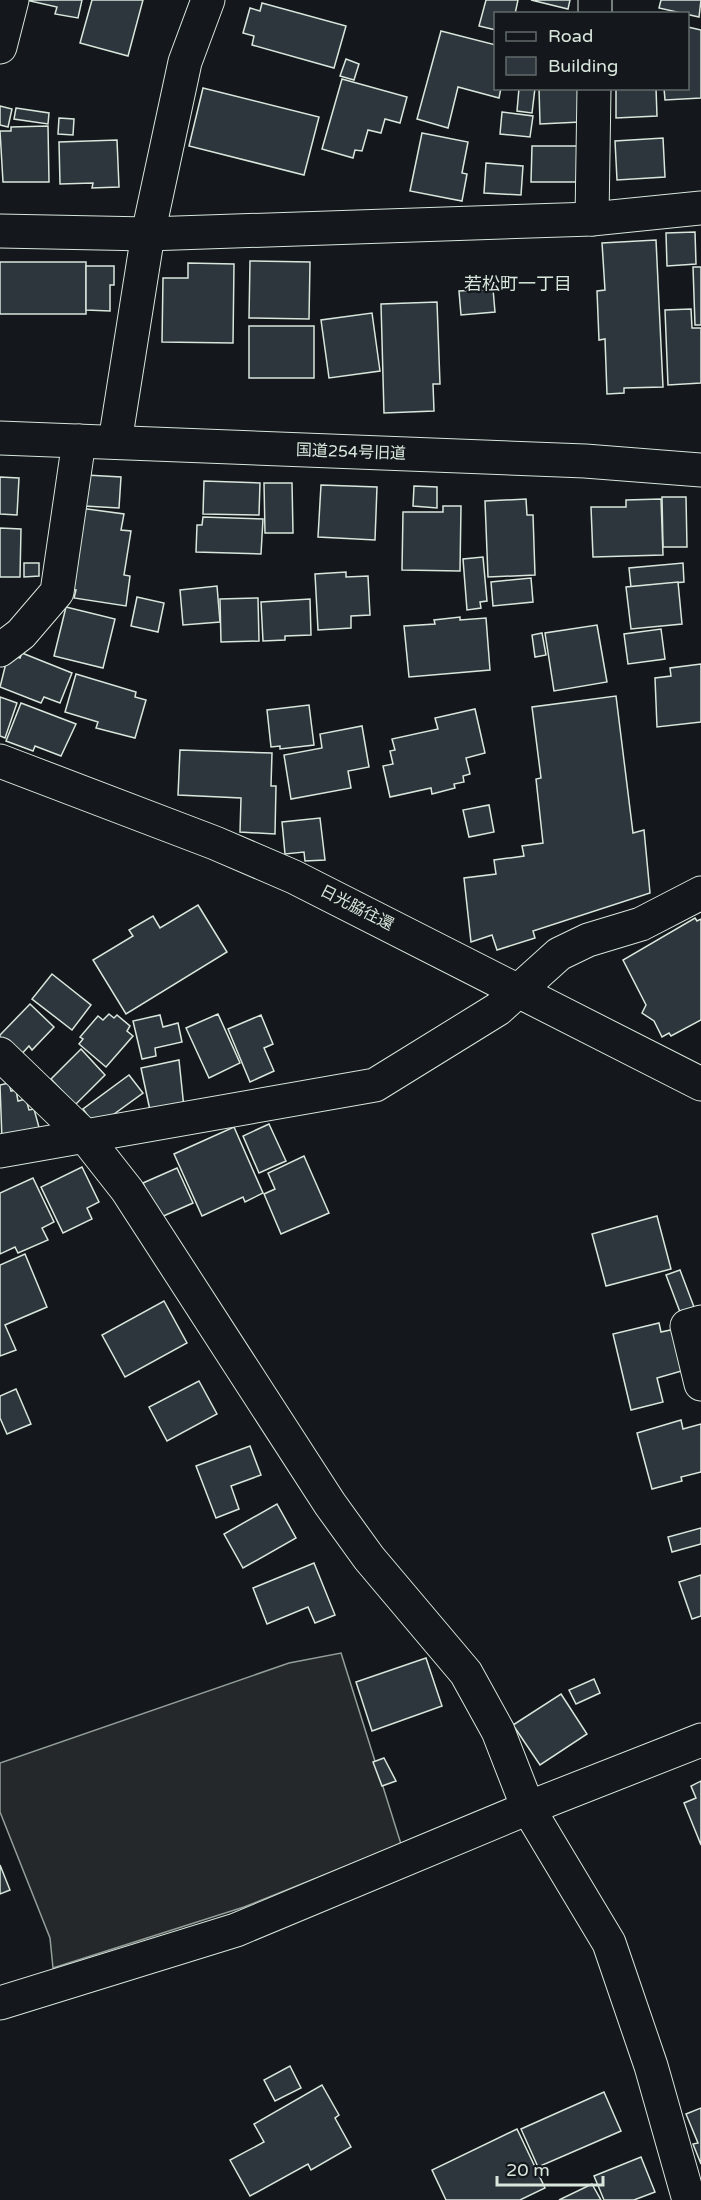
<svg xmlns="http://www.w3.org/2000/svg" width="701" height="2200" font-family="'Varela Round','Noto Sans JP',sans-serif">
  <style>
    .parking { fill: #24282b; stroke: #939e99; stroke-width: 1.5 }
    .building { fill: #2c363c; stroke: #d8e6dc; stroke-width: 1.5 }
    .lines { fill: none; stroke-linecap: round; stroke-linejoin: round }
    .minor-casing { stroke: #d8e6dc; stroke-width: 35 }
    .minor { stroke: #14181c; stroke-width: 33 }
    .labels { text-anchor: middle; dominant-baseline: central; stroke-width: 4.5; stroke-linejoin: round; paint-order: stroke }
    .street-label { font-size: 16px; fill: #d8e6dc; stroke: #14181c }
    .neighbourhood-label { font-size: 18px; fill: #d8e6dc; stroke: #14181c }
  </style>
  <rect width="100%" height="100%" fill="#14181c"/>
  <!-- parking -->
  <polygon class="parking" points="341,1653 401,1844 244,1907 53,1968 50,1938 0,1812 0,1763 289,1663"/>
  <!-- building -->
  <g class="building">
    <polygon points="26,0 82,0 78,18 55,14 57,7"/>
    <polygon points="92,0 143,0 128,56 80,43"/>
    <polygon points="486,0 518,0 515,14 496,14 496,30 479,26"/>
    <polygon points="531,0 570,0 568,9"/>
    <polygon points="661,0 701,0 699,17 659,8"/>
    <polygon points="262,3 346,26 334,68 252,45 254,36 243,33 250,8 260,11"/>
    <polygon points="688,27 701,30 701,98 665,100 664,88 688,88"/>
    <polygon points="441,31 496,45 496,88 501,88 499,98 458,87 448,128 417,119"/>
    <polygon points="346,59 359,64 354,80 340,76"/>
    <polygon points="342,79 407,97 400,123 385,119 381,133 368,130 362,151 355,150 353,158 322,149"/>
    <polygon points="203,88 319,117 304,175 189,146"/>
    <polygon points="519,88 535,88 532,113 517,111"/>
    <polygon points="539,88 578,88 580,122 540,124"/>
    <polygon points="616,88 656,88 657,116 616,118"/>
    <polygon points="0,106 12,109 8,127 0,125"/>
    <polygon points="16,108 49,113 48,124 14,119"/>
    <polygon points="502,112 533,116 530,137 500,134"/>
    <polygon points="59,118 74,119 73,135 58,134"/>
    <polygon points="48,126 49,182 3,182 0,131 11,131 11,127"/>
    <polygon points="422,133 468,142 462,173 467,174 462,201 410,191"/>
    <polygon points="663,138 665,177 617,180 615,141"/>
    <polygon points="117,140 119,187 92,188 93,183 60,184 59,142"/>
    <polygon points="532,146 580,146 580,182 531,182"/>
    <polygon points="486,163 523,166 521,195 484,193"/>
    <polygon points="695,232 696,264 667,266 666,233"/>
    <polygon points="656,240 663,387 624,388 624,393 607,394 605,339 599,340 597,291 605,290 602,243"/>
    <polygon points="250,261 310,262 309,319 249,318"/>
    <rect x="0" y="262" width="86" height="52"/>
    <polygon points="188,263 234,264 233,343 162,342 163,278 188,278"/>
    <polygon points="86,266 114,266 114,285 110,285 110,311 86,310"/>
    <polygon points="693,267 701,267 701,325 695,325"/>
    <polygon points="493,289 495,312 461,315 459,291"/>
    <polygon points="437,302 440,384 433,384 434,411 384,413 381,304"/>
    <polygon points="691,309 692,328 701,328 701,383 668,385 665,310"/>
    <polygon points="372,313 380,371 329,378 321,320"/>
    <rect x="249" y="326" width="65" height="52"/>
    <polygon points="86,475 121,477 119,508 84,506"/>
    <polygon points="0,477 19,478 17,515 0,514"/>
    <polygon points="204,481 260,483 259,515 203,514"/>
    <polygon points="264,483 292,483 293,533 265,533"/>
    <polygon points="321,485 377,487 375,540 318,537"/>
    <polygon points="414,486 437,487 437,508 413,506"/>
    <polygon points="662,497 686,497 687,547 663,547"/>
    <polygon points="526,499 527,515 533,515 535,575 488,577 485,501"/>
    <polygon points="661,499 663,555 593,557 591,507 626,507 626,500"/>
    <polygon points="443,506 461,506 460,571 402,570 403,512 443,512"/>
    <polygon points="80,508 124,514 121,530 131,531 124,575 130,576 126,606 74,598 76,590 67,589"/>
    <polygon points="203,517 263,519 261,554 196,552 197,525 202,525"/>
    <polygon points="0,528 21,529 20,577 0,577"/>
    <polygon points="483,557 487,601 480,602 481,608 467,610 463,559"/>
    <polygon points="24,563 39,563 39,576 24,577"/>
    <polygon points="683,563 684,582 631,587 629,568"/>
    <polygon points="346,572 346,577 368,576 370,615 351,616 351,628 318,630 315,574"/>
    <polygon points="531,578 533,602 493,606 491,582"/>
    <polygon points="678,582 682,624 631,629 626,587"/>
    <polygon points="217,586 220,622 183,625 180,590"/>
    <polygon points="137,597 164,603 158,632 131,626"/>
    <polygon points="258,598 259,641 221,642 220,599"/>
    <polygon points="310,599 311,635 285,636 285,640 263,641 261,602"/>
    <polygon points="66,607 115,619 103,668 54,656"/>
    <polygon points="460,617 460,620 486,618 490,670 409,677 404,626 435,624 434,620"/>
    <polygon points="597,625 607,682 554,691 545,633"/>
    <polygon points="661,629 665,659 628,664 624,634"/>
    <polygon points="542,633 546,655 535,657 532,635"/>
    <polygon points="22,653 72,673 60,703 44,697 41,703 0,687 6,663 15,656 20,658"/>
    <polygon points="701,664 701,722 657,727 655,678 671,676 670,668"/>
    <polygon points="76,674 136,692 135,697 146,700 135,738 96,728 98,722 65,712"/>
    <polygon points="616,696 633,833 644,830 650,893 533,931 535,938 497,950 492,935 471,942 464,878 496,874 494,860 524,856 522,846 543,843 536,779 541,778 532,707"/>
    <polygon points="0,697 17,703 5,738 0,736"/>
    <polygon points="21,703 76,724 61,756 35,746 33,751 6,741"/>
    <polygon points="309,705 314,745 280,749 280,746 271,747 267,710"/>
    <polygon points="475,709 485,753 466,758 470,774 463,776 464,782 454,784 455,788 432,794 431,788 390,797 383,766 393,764 390,751 395,750 392,739 438,729 435,718"/>
    <polygon points="362,726 369,767 348,771 351,788 291,799 284,755 322,748 320,734"/>
    <polygon points="180,750 272,753 271,786 276,786 275,834 240,832 241,798 178,795"/>
    <polygon points="489,805 494,832 469,837 463,810"/>
    <polygon points="320,818 325,860 305,861 304,852 285,854 282,822"/>
    <polygon points="198,905 227,952 126,1014 93,960 133,936 129,930 153,916 160,928"/>
    <polygon points="695,918 697,921 701,919 701,1020 671,1036 669,1033 662,1037 654,1021 642,1013 646,1005 623,960"/>
    <polygon points="52,974 91,1005 72,1030 32,999"/>
    <polygon points="30,1004 54,1027 32,1050 29,1046 17,1059 0,1043 0,1035"/>
    <polygon points="109,1014 114,1018 117,1015 130,1026 127,1031 133,1036 106,1067 79,1044 83,1039 80,1037 98,1016 103,1020"/>
    <polygon points="218,1014 240,1063 209,1078 186,1028"/>
    <polygon points="160,1015 163,1027 178,1023 182,1042 155,1048 156,1056 142,1059 133,1021"/>
    <polygon points="261,1015 273,1044 264,1048 274,1071 250,1082 228,1029"/>
    <polygon points="81,1049 105,1075 75,1105 51,1079"/>
    <polygon points="179,1060 184,1108 151,1115 141,1068"/>
    <polygon points="129,1075 143,1093 96,1127 83,1109"/>
    <polygon points="9,1083 11,1091 16,1090 18,1101 26,1099 29,1110 34,1109 40,1131 2,1140 0,1085"/>
    <polygon points="269,1124 286,1161 259,1173 243,1136"/>
    <polygon points="234,1127 263,1193 245,1202 243,1197 202,1216 174,1154"/>
    <polygon points="304,1156 329,1213 281,1234 264,1194 275,1189 268,1173"/>
    <polygon points="82,1167 99,1202 87,1208 92,1219 63,1233 41,1187"/>
    <polygon points="177,1168 193,1203 159,1218 143,1183"/>
    <polygon points="33,1178 54,1222 42,1228 48,1240 18,1253 15,1247 0,1254 0,1193"/>
    <polygon points="657,1216 671,1269 606,1286 592,1234"/>
    <polygon points="25,1254 47,1307 5,1325 16,1350 0,1356 0,1265"/>
    <polygon points="680,1270 694,1307 680,1312 666,1275"/>
    <polygon points="164,1301 187,1343 125,1377 102,1335"/>
    <polygon points="659,1323 661,1332 675,1329 685,1370 657,1378 663,1402 631,1410 613,1334"/>
    <polygon points="199,1381 217,1414 167,1441 149,1407"/>
    <polygon points="16,1389 31,1424 7,1434 0,1418 0,1396"/>
    <polygon points="681,1420 683,1429 701,1424 701,1472 681,1477 682,1481 652,1489 637,1433"/>
    <polygon points="250,1446 261,1475 231,1486 239,1509 216,1518 196,1466"/>
    <polygon points="277,1504 296,1538 243,1568 224,1534"/>
    <polygon points="701,1528 701,1544 672,1552 668,1537"/>
    <polygon points="314,1563 335,1615 315,1623 308,1607 267,1624 253,1588"/>
    <polygon points="701,1575 701,1616 692,1619 679,1582"/>
    <polygon points="426,1658 442,1706 372,1731 356,1682"/>
    <polygon points="594,1679 600,1693 576,1704 569,1690"/>
    <polygon points="561,1694 587,1734 540,1765 513,1725"/>
    <polygon points="384,1758 396,1781 382,1786 373,1762"/>
    <polygon points="701,1781 701,1845 684,1803 696,1798 691,1786"/>
    <polygon points="0,1865 10,1890 0,1894"/>
    <polygon points="290,2066 301,2088 275,2101 264,2080"/>
    <polygon points="322,2085 339,2115 335,2118 351,2147 311,2170 308,2164 250,2196 230,2160 264,2142 254,2124"/>
    <polygon points="604,2092 621,2131 538,2167 521,2129"/>
    <polygon points="701,2108 701,2164 693,2144 698,2143 686,2114"/>
    <polygon points="517,2129 545,2188 520,2200 446,2200 432,2170"/>
    <polygon points="641,2157 655,2192 634,2200 604,2200 594,2176"/>
    <polygon points="592,2184 601,2200 559,2200"/>
  </g>
  <g class="lines">
    <defs>
      <g id="minor">
        <polyline points="595,14 595,0"/>
        <polyline points="0,47 12,0"/>
        <polyline points="592,219 594,88"/>
        <polyline points="0,231 148,234 592,219 701,208"/>
        <polyline points="0,438 585,461 701,470"/>
        <polyline points="115,442 148,234 185,62 208,0"/>
        <polyline points="0,650 21,634 57,592 79,441"/>
        <polyline points="0,761 215,843 294,877 701,1084"/>
        <polyline points="0,1054 83,1134 127,1190 330,1504 369,1558 466,1673 498,1731 528,1808 609,1943 651,2066 689,2200"/>
        <polyline points="0,1151 375,1085 498,1009 559,954 588,940 641,924 701,893"/>
        <polyline points="701,1322 687,1326 701,1384"/>
        <polyline points="0,2003 236,1930 528,1808 701,1740"/>
      </g>
    </defs>
    <!-- minor casing -->
    <use href="#minor" class="minor-casing"/>
    <!-- minor -->
    <use href="#minor" class="minor"/>
  </g>
  <g class="labels">
    <!-- street labels -->
    <g class="street-label">
      <text transform="translate(351 452) rotate(2)">国道254号旧道</text>
      <text transform="translate(357 908) rotate(27)">日光脇往還</text>
    </g>
    <!-- neighbourhood labels -->
    <g class="neighbourhood-label">
      <text x="518" y="284">若松町一丁目</text>
    </g>
  </g>
  <!-- legend -->
  <rect x="494" y="12" width="195" height="78" fill="#14181c" stroke="#626a69" stroke-width="1.5"/>
  <rect x="506" y="32" width="30" height="9" fill="#14181c" stroke="#626a69" stroke-width="1.5"/>
  <text x="548" y="42" font-size="18" fill="#d8e6dc">Road</text>
  <rect x="506" y="57" width="30" height="18" fill="#2c363c" stroke="#626a69" stroke-width="1.5"/>
  <text x="548" y="72" font-size="18" fill="#d8e6dc">Building</text>
  <!-- scale -->
  <path d="M497 2176v9h106v-9" fill="none" stroke="#d8e6dc" stroke-width="3"/>
  <text x="506" y="2176" font-size="18" fill="#d8e6dc" stroke="#14181c" stroke-width="4.5" paint-order="stroke">20 m</text>
</svg>
